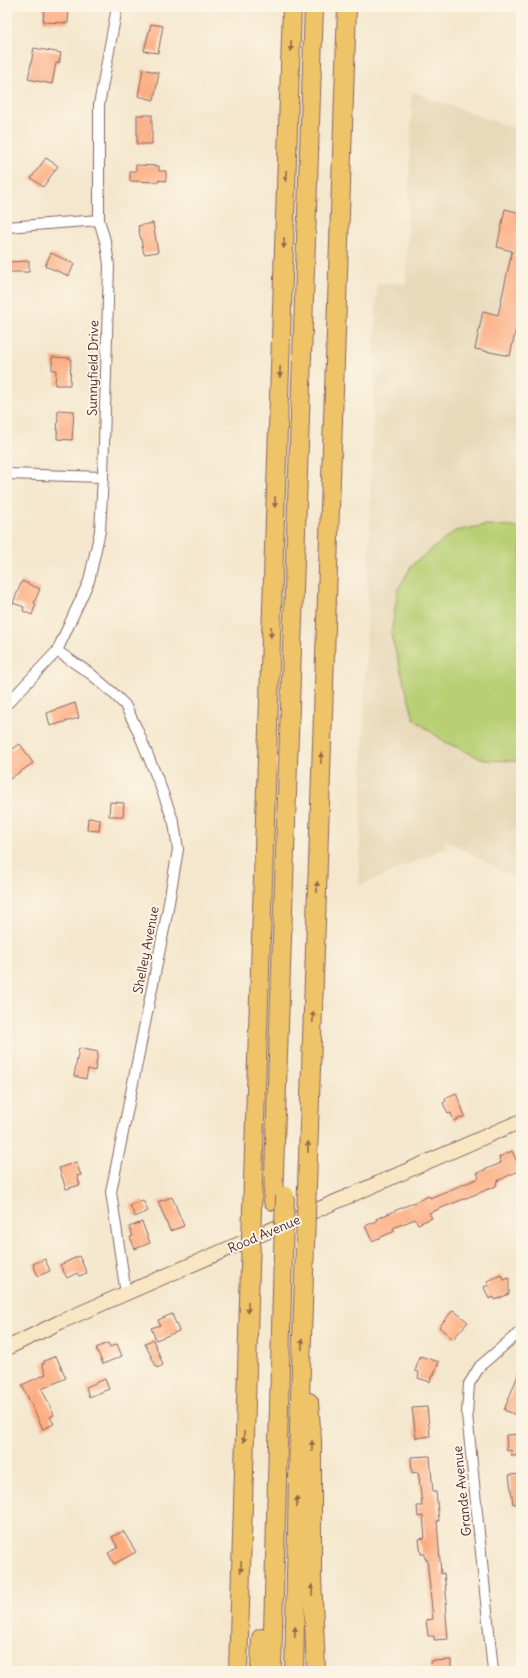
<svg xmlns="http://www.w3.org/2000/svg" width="528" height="1678" font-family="Delius,sans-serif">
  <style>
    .built { fill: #e8d9ba }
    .garden { fill: #b8cf73; stroke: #81774f }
    .building { fill: #fcad82 }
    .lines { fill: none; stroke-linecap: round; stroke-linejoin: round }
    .street-casing { stroke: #866564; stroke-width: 12 }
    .secondary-casing { stroke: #866564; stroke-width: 16 }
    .highway-casing { stroke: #866564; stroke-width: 20 }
    .street { stroke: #fff; stroke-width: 10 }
    .secondary { stroke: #f9e7c3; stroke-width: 14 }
    .highway { stroke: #efc469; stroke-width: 18 }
    .highway-bridge-casing { stroke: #866564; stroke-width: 20; stroke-linecap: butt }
    .highway-bridge { stroke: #efc469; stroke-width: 18 }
    .oneway { fill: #946947 }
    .labels { text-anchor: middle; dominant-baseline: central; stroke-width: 4; stroke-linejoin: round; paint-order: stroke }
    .street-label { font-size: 13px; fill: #4a1f2b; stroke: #fcf5e5 }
  </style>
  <rect width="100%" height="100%" fill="#fcf5e5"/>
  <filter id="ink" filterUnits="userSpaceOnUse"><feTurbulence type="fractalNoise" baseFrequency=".025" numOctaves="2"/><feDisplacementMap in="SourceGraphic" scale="8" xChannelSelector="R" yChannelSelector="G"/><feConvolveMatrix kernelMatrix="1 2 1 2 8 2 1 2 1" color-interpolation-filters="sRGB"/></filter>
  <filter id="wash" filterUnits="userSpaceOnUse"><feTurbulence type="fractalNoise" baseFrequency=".012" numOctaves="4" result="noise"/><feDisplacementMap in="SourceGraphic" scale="16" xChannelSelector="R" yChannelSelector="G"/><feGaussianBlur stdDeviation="0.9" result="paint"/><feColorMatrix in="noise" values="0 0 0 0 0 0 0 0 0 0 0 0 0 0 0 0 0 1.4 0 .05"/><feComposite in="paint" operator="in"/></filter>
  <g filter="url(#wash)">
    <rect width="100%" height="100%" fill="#f4e7cd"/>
    <!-- built -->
    <polygon class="built" points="412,92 521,131 521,881 444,839 448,847 359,886 377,283 406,284"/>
    <!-- garden -->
    <polygon class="garden" points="486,525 510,526 521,529 521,760 516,761 484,760 445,742 414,719 391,635 398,589 413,564 455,531"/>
    <g id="blocks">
      <!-- building -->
      <g class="building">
        <polygon points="44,7 69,7 68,23 43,22"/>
        <polygon points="151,24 163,26 158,53 144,51"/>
        <polygon points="34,48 61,53 59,63 56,63 52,84 28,79"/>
        <polygon points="143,69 159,73 154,100 138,96"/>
        <rect x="137" y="115" width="15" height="29"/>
        <polygon points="46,158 58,166 43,187 31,178"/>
        <polygon points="136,165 159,166 159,171 166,171 166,181 159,180 159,182 130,181 130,171 136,171"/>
        <polygon points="505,209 521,213 521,320 518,319 510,356 475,349 483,311 498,315 512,251 497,247"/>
        <polygon points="153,223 158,252 144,254 138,226"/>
        <polygon points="51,253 74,264 69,276 45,266"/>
        <polygon points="29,261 29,272 7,272 7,262"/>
        <polygon points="52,357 71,358 70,385 55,385 56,370 52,370"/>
        <polygon points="58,410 74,411 72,440 57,439"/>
        <polygon points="22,581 40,589 34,603 36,604 32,615 23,611 24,607 13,603"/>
        <polygon points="75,703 79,718 50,726 47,713"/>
        <polygon points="20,744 33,763 7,781 7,753"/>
        <polygon points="110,802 124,803 123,816 109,816"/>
        <polygon points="88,818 100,819 99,831 87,830"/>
        <polygon points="79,1048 98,1052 95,1071 88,1069 86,1079 74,1076"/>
        <polygon points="456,1093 465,1116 454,1121 451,1113 448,1114 443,1103 446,1101 445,1098"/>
        <polygon points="512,1151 521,1170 497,1181 496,1186 429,1213 432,1218 418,1224 415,1219 393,1228 395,1231 372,1241 365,1226 377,1221 376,1219 429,1196 430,1198 479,1178 477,1173 501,1163 499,1157"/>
        <polygon points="76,1162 81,1175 77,1176 80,1185 66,1189 59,1168"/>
        <polygon points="172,1197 184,1226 170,1231 158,1202"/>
        <polygon points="143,1200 148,1211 135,1217 130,1205"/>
        <polygon points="142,1222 150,1243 135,1249 130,1237 133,1236 129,1227"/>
        <polygon points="79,1256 87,1273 79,1276 77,1273 67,1278 60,1265"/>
        <polygon points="45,1259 50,1271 38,1276 33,1264"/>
        <polygon points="501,1275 504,1280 509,1278 509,1294 495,1300 494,1297 489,1299 484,1287 489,1285 487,1281"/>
        <polygon points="453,1310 468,1322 453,1339 439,1327"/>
        <polygon points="172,1314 179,1331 156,1340 151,1328 160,1325 158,1320"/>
        <polygon points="153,1339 163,1365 157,1368 145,1344"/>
        <polygon points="108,1343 110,1347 117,1344 122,1356 103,1364 96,1348"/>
        <polygon points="56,1356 66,1378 42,1389 54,1415 50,1417 54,1424 43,1429 22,1385 46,1374 42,1364 45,1363 44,1361"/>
        <polygon points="420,1356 439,1362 433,1377 431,1377 430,1382 418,1378 419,1372 415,1371"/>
        <polygon points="520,1370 521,1410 519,1416 504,1410"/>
        <polygon points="105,1379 109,1389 89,1397 86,1387"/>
        <polygon points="427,1407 430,1436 416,1438 412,1408"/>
        <polygon points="521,1434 521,1455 512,1456 511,1450 507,1451 506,1435"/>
        <polygon points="430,1456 433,1492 436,1492 439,1521 437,1521 441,1574 444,1573 447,1603 445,1603 448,1639 434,1640 434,1636 428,1636 426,1620 433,1619 427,1559 425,1559 425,1554 421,1554 419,1539 425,1538 423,1516 418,1517 417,1506 422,1506 419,1477 418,1472 412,1473 411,1457"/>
        <polygon points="521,1474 521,1503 513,1504 509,1475"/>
        <polygon points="123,1531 136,1552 114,1564 108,1553 118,1548 112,1537"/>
        <polygon points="451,1660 451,1671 431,1671 430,1661"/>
      </g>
    </g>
  </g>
  <g filter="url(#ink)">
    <use href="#blocks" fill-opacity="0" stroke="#866564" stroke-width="1"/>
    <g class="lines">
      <defs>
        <g id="street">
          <polyline points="7,227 99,220"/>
          <polyline points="7,474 103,477"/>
          <polyline points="57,651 91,674 112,692 125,705 137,729 160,785 174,823 178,849 167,914 111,1192 126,1294"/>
          <polyline points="7,704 57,651 89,581 100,531 103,477 109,265 106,244 99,220 99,105 117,7"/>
          <polyline points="493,1671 467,1414 469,1384 480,1366 521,1331"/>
        </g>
        <polyline id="secondary" points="7,1348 60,1322 521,1121"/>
        <g id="highway">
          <polyline points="307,1186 347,7"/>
          <polyline points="273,1201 314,7"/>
          <polyline points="252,1210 292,7"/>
          <polyline points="309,1402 312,1441 312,1576 316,1671"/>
          <polyline points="238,1671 250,1268"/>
          <polyline points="260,1671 261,1638"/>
          <polyline points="272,1671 283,1254"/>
          <polyline points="294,1671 299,1429 305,1244"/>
        </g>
      </defs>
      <!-- street casing -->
      <use href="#street" class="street-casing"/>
      <!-- secondary casing -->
      <use href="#secondary" class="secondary-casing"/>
      <!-- highway casing -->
      <use href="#highway" class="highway-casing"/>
      <!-- street -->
      <use href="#street" class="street"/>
      <!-- secondary -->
      <use href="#secondary" class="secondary"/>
      <!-- highway -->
      <use href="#highway" class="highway"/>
      <defs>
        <g id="highway-bridge">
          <polyline points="305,1244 307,1186"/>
          <polyline points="283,1254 285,1196"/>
          <polyline points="250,1268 252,1210"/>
        </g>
      </defs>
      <!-- highway-bridge casing -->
      <use href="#highway-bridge" class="highway-bridge-casing"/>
      <!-- highway-bridge -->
      <use href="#highway-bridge" class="highway-bridge"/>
    </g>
    <!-- one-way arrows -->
    <defs><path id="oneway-solid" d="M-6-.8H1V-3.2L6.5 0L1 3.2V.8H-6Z"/></defs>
    <g class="oneway">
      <use href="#oneway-solid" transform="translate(291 46) rotate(92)"/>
      <use href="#oneway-solid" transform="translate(286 176) rotate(92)"/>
      <use href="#oneway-solid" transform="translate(284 243) rotate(92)"/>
      <use href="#oneway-solid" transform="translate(280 372) rotate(92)"/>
      <use href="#oneway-solid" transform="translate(275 502) rotate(92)"/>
      <use href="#oneway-solid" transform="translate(271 632) rotate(92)"/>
      <use href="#oneway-solid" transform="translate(321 758) rotate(-88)"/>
      <use href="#oneway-solid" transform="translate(317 887) rotate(-88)"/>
      <use href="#oneway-solid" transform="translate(313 1017) rotate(-88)"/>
      <use href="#oneway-solid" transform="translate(308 1147) rotate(-88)"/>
      <use href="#oneway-solid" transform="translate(248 1307) rotate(92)"/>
      <use href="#oneway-solid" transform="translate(302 1344) rotate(-88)"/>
      <use href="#oneway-solid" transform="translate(244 1437) rotate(92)"/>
      <use href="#oneway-solid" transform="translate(312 1446) rotate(-90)"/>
      <use href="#oneway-solid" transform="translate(297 1502) rotate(-89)"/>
      <use href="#oneway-solid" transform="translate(241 1567) rotate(92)"/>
      <use href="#oneway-solid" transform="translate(312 1590) rotate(-92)"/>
      <use href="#oneway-solid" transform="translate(295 1632) rotate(-89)"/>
    </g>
  </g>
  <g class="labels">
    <!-- street labels -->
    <g class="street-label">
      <text transform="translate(93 368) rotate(-89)">Sunnyfield Drive</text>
      <text transform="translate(146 950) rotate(-79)">Shelley Avenue</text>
      <text transform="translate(264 1234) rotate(-23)">Rood Avenue</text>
      <text transform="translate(462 1491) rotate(-96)">Grande Avenue</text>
    </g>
  </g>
  <!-- margin -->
  <rect width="528" height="1678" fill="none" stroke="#fcf5e5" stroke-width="24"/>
</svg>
